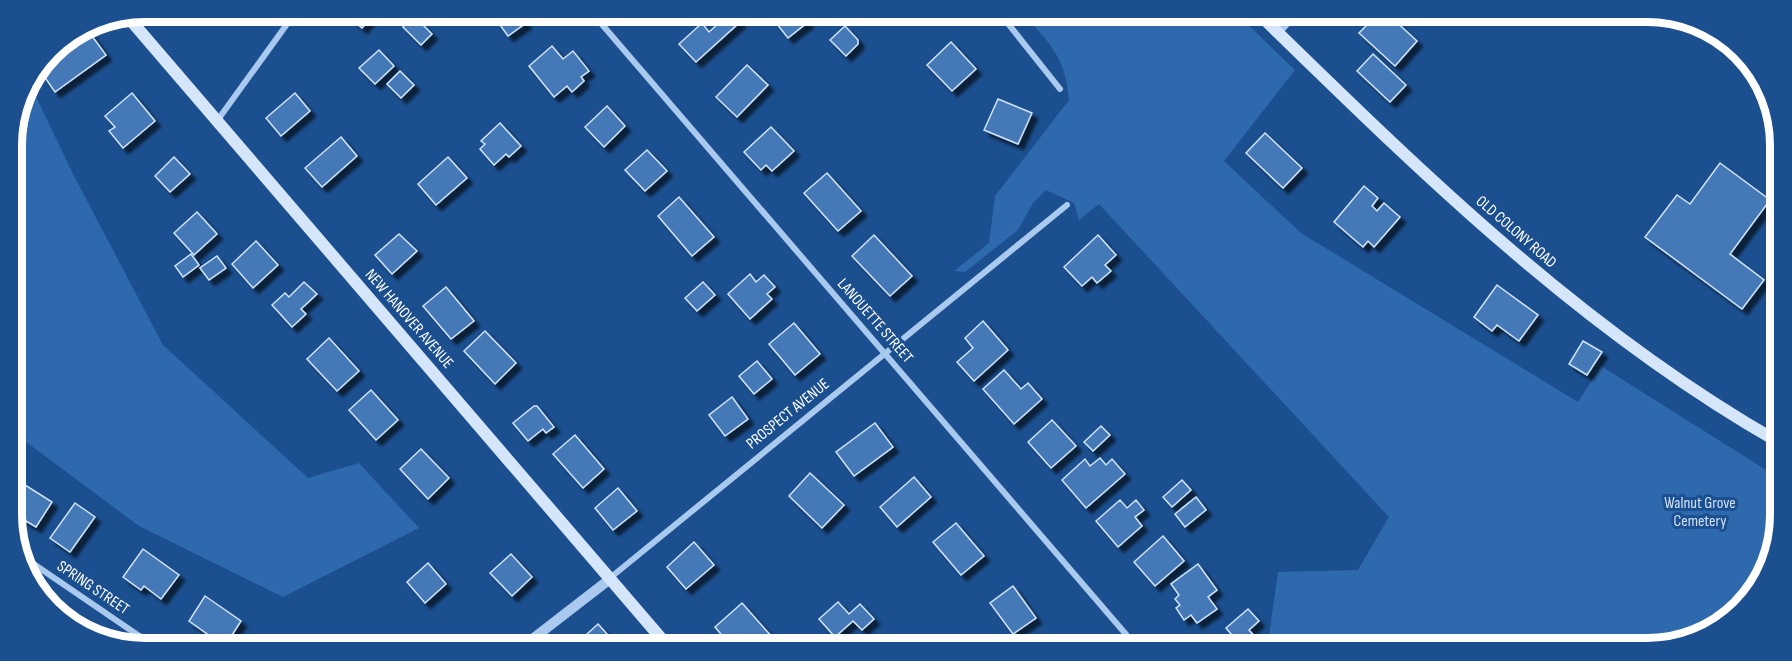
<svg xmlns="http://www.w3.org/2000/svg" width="1792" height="661" font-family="'Sofia Sans Condensed',sans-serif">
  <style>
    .green { fill: #2e69ad }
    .building { fill: #4478b7; stroke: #cfe3fa; stroke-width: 1.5; filter: url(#shadow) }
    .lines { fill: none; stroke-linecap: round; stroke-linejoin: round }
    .minor { stroke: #a9c9ee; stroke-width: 6 }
    .tertiary { stroke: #a9c9ee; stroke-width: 10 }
    .secondary { stroke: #d6e6fa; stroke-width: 12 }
    .labels { text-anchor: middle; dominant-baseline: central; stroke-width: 6; stroke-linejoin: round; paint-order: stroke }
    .street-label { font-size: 16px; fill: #fff; stroke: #1b4f8f }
    .park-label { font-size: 16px; fill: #cfe3fa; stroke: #1b4f8f }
    .rim { fill: none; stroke: #fff; stroke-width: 8 }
  </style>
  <defs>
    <filter id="shadow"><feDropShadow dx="5.5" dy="5.5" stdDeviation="1.5" flood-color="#0009"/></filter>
  </defs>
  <rect width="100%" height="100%" fill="#1b4f8f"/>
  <!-- green -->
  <g class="green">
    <path d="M1025 16 1240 17 1295 70 1224 161 1301 233 1578 402 1601 366 1774 475 1773 558 1727 622 1655 649 1299 647 1269 636 1278 572 1358 570 1389 517 1099 204 1079 220 1074 203 1046 190 1033 203 1018 230 965 272 954 271 989 243 995 196 1069 100C1065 59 1053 46 1025 16Z"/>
    <polygon points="29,82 73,174 163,345 308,478 359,463 419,528 283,597 139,526 14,433 14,417 18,406 14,403 12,137"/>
  </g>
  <!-- building -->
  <g class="building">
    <polygon points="357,13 375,13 362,28 351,19"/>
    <polygon points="492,14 519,14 526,23 508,36"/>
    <polygon points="728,15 736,15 740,22 696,62 679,44 702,23 709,32"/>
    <polygon points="778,15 803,15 808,22 788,38 773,19"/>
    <polygon points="414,16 432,34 421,45 403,27"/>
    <polygon points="1374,18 1392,18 1417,41 1395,66 1359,33"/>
    <polygon points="845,26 858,40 858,44 846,56 830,40"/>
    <polygon points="89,32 106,55 55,92 39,69"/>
    <polygon points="951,42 976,69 952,91 927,65"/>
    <polygon points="552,46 563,59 573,51 589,71 581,77 584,81 572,92 567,86 554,97 529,66"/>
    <polygon points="379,50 394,66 375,84 359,68"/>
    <polygon points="1373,54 1406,85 1390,102 1357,71"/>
    <polygon points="747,65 768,85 737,117 716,97"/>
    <polygon points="400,71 414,85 401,98 387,84"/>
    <polygon points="132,93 155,121 123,148 109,131 115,127 105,116"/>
    <polygon points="295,93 310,111 281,136 266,118"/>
    <polygon points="998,99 1032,113 1018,144 984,130"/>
    <polygon points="607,106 625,126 604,147 585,127"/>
    <polygon points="500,123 521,146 509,157 506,154 494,165 480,149 485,144 481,141"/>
    <polygon points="771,127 794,151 772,171 766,165 761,170 744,152"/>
    <polygon points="1265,133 1302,168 1283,188 1246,153"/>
    <polygon points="341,137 357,156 322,187 305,168"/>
    <polygon points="647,150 667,171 645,191 625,170"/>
    <polygon points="174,157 190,174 170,192 155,176"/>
    <polygon points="448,157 467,178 436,205 418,184"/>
    <polygon points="1720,163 1770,200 1730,254 1764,280 1742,309 1645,237 1677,195 1690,204"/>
    <polygon points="827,173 861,211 838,231 804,193"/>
    <polygon points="1364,186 1378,198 1372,206 1377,211 1384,203 1400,217 1374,247 1368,241 1363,247 1334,222"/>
    <polygon points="679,197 714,237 692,256 658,216"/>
    <polygon points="197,212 217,234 194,255 174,233"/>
    <polygon points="399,234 417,251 392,274 375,255"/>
    <polygon points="874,235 912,276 890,296 852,256"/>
    <polygon points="1098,235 1116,255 1105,265 1111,271 1097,283 1092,277 1082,286 1064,267"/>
    <polygon points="256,241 278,265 253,288 232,264"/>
    <polygon points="191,254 199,265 183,277 175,266"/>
    <polygon points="217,256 226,268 209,280 200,268"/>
    <polygon points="750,274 756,282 764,275 775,287 767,294 772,299 750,319 728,294"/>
    <polygon points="304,282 317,294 301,309 306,314 292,327 272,305 285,293 289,297"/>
    <polygon points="703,282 715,295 697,311 685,298"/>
    <polygon points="1497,285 1538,315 1519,341 1497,325 1492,331 1474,317"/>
    <polygon points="446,287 474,321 451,339 423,306"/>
    <polygon points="983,321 1008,350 974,381 957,362 973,348 965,338"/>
    <polygon points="794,323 820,354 795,375 769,344"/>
    <polygon points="485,331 516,363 495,384 464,351"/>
    <polygon points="329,338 359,371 337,391 307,359"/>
    <polygon points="1583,341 1602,352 1587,375 1569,364"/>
    <polygon points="757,361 772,379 754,394 739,376"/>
    <polygon points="1004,370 1021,389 1028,383 1042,399 1014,424 983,389"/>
    <polygon points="371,390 398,420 376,440 349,410"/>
    <polygon points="732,397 748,419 725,436 709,415"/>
    <polygon points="534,406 537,406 554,427 546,433 543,429 528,441 513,423"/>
    <polygon points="1052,420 1076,446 1051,468 1028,442"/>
    <polygon points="875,423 893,447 854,476 836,452"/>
    <polygon points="1101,426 1110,435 1093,451 1084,442"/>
    <polygon points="575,435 604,469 583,488 553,454"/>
    <polygon points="421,449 449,478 428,499 400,469"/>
    <polygon points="1100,458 1106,465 1112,459 1125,474 1086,508 1062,480 1085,459 1090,466"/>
    <polygon points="810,473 844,505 822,528 789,496"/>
    <polygon points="914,477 931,497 897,527 880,507"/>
    <polygon points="1182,480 1191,490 1172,507 1163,497"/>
    <polygon points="25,485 52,502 36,527 14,514 14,502"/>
    <polygon points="618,488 637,511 613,530 595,508"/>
    <polygon points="1196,497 1206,510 1185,527 1175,514"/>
    <polygon points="1120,500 1127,508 1136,500 1144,510 1135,517 1142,526 1118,547 1096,521"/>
    <polygon points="75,503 95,517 70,552 50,538"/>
    <polygon points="956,523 984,556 961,575 933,542"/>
    <polygon points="1163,536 1184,561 1155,586 1134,562"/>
    <polygon points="694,542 714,565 686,589 667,567"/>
    <polygon points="143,549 179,575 161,599 144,586 141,590 123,577"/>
    <polygon points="511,554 532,577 512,596 490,573"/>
    <polygon points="428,563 446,584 425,603 407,582"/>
    <polygon points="1198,564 1217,590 1208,597 1217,609 1197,623 1191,615 1184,620 1176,608 1180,605 1175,599 1179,595 1171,584"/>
    <polygon points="1013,586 1036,618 1013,634 990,603"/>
    <polygon points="205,596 241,621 227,643 220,643 189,621"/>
    <polygon points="838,602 849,614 860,604 874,619 862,630 853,621 835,637 819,619"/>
    <polygon points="742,603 772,637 763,645 730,645 715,627"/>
    <polygon points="1248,609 1259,621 1249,630 1264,647 1230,647 1237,641 1226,628"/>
    <polygon points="598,624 616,644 576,644"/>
    <polygon points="402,635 408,643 384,643 391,638 394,641"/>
  </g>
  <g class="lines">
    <!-- minor -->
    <g class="minor">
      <polyline points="593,14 1136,646"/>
      <polyline points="1002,16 1060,89"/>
      <polyline points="217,121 295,13"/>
      <polyline points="22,556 148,642"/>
      <polyline points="610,578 1067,205"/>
    </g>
    <!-- tertiary -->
    <g class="tertiary">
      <polyline points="1277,32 1291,17"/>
      <polyline points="526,644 610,579"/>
    </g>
    <!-- secondary -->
    <g class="secondary">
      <polyline points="127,16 666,644"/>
      <path d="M1262 17C1421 172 1581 329 1775 440"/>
    </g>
  </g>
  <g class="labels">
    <!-- street labels -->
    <g class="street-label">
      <text transform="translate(1516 232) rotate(41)">OLD COLONY ROAD</text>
      <text transform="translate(409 319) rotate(49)">NEW HANOVER AVENUE</text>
      <text transform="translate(875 321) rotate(49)">LANOUETTE STREET</text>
      <text transform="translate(788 414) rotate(-39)">PROSPECT AVENUE</text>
      <text transform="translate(93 588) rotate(34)">SPRING STREET</text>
    </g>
    <!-- park labels -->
    <g class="park-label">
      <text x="1700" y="503">Walnut Grove<tspan x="1700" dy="18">Cemetery</tspan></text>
    </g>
  </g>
  <!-- crop -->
  <path d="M0 0H1792V661H0ZM145 22H1647A123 123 0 0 1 1770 145V515A123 123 0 0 1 1647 638H145A123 123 0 0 1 22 515V145A123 123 0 0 1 145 22Z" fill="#1b4f8f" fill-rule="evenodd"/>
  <path class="rim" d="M145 22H1647A123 123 0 0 1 1770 145V515A123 123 0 0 1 1647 638H145A123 123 0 0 1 22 515V145A123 123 0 0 1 145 22Z"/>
</svg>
